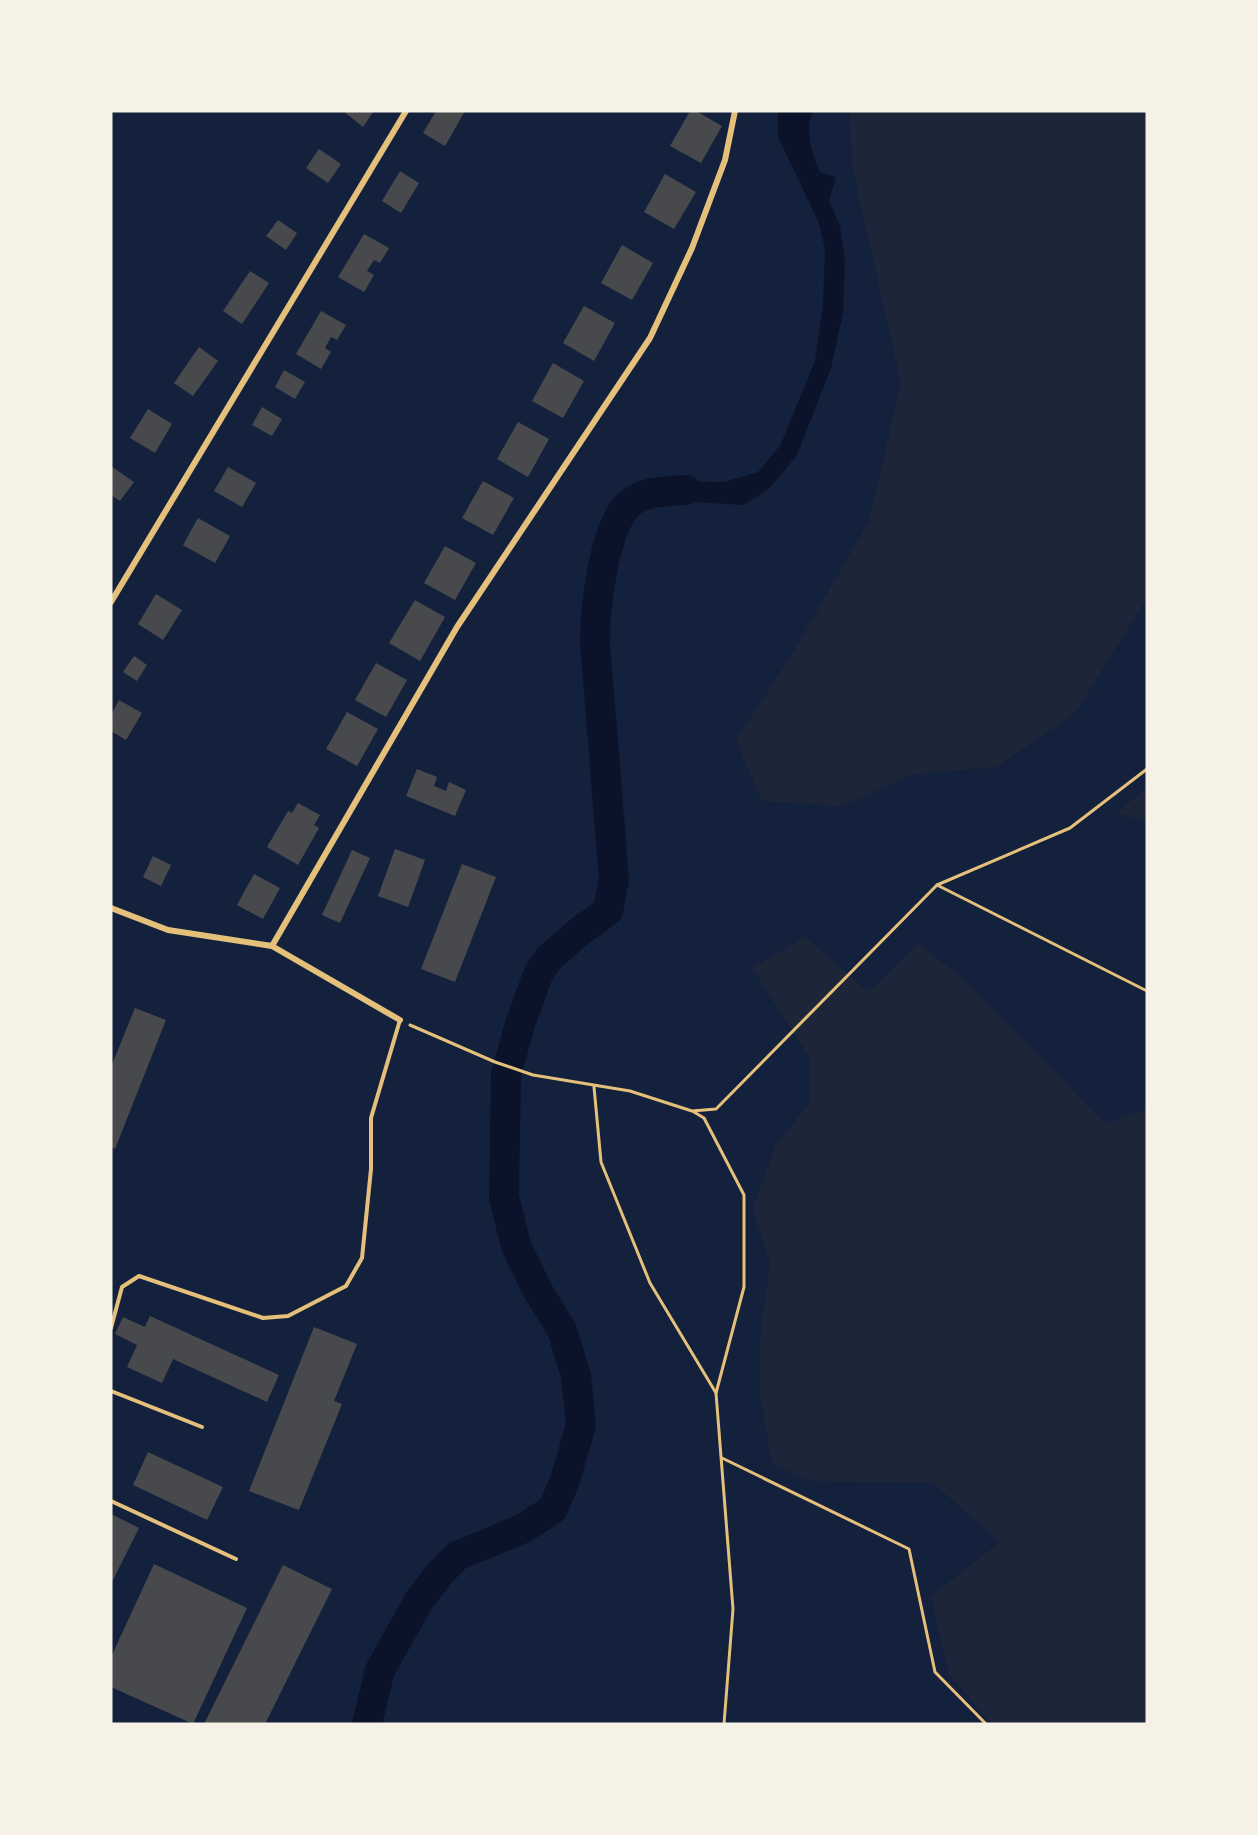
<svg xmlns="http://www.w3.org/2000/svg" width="1258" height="1835" font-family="'PT Serif',serif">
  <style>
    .green { fill: #1d2539 }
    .water { fill: #0b132b }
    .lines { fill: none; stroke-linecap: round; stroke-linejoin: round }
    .river { stroke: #0b132b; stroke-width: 30 }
    .building { fill: #48494c }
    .path { stroke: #e5c07b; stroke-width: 3 }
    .service { stroke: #e5c07b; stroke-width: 4 }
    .minor { stroke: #e5c07b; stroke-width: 6 }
  </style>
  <rect width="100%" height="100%" fill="#14213d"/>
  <!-- green -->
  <g class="green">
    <polygon points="850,111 1147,111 1147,598 1075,713 996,767 913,774 842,806 762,801 736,741 792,654 869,521 901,383 852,166"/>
    <polygon points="1147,788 1147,821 1116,813"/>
    <polygon points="805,937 869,992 918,944 965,980 1106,1124 1147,1109 1147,1724 991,1724 949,1674 931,1596 1000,1542 933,1483 813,1481 772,1464 759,1388 761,1329 770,1264 753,1208 775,1147 810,1102 810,1058 752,968"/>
  </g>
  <!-- water -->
  <path class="water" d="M778 111H813C804 132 812 152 820 172L836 177 829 201 840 226 845 260 843 313 831 368 797 455 770 488 744 505 674 501 652 502 642 487 651 481 724 482 758 472 780 446 815 361 823 305 825 249 818 221 778 137Z"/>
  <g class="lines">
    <!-- river -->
    <path class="river" d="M367 1724 380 1670 420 1599 440 1573 457 1556 524 1528 553 1509 565 1480 581 1425 576 1376 562 1330 538 1291 516 1246 504 1197 506 1075 520 1024 539 972 549 958 579 932 608 911 614 879 595 643C595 608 603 537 625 508 639 491 665 491 686 490"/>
  </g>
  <!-- building -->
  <g class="building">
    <polygon points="343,111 374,111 363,127"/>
    <polygon points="436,111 465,111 445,146 423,133"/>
    <polygon points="690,111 696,111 722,126 701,163 670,146"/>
    <polygon points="319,149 341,164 328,183 306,168"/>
    <polygon points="400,171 419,183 401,213 382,201"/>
    <polygon points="665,174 696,192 674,229 644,212"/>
    <polygon points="278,220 297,233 286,250 266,236"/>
    <polygon points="364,234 389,248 380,263 374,260 367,271 374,275 364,292 338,277"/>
    <polygon points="622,245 653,263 632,300 601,283"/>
    <polygon points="250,271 269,283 242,324 223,311"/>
    <polygon points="584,306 615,323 594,361 563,343"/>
    <polygon points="321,311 346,325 337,340 331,337 325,348 331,352 321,369 296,354"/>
    <polygon points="199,347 218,361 193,396 174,383"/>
    <polygon points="553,363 584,381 563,418 532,401"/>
    <polygon points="284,370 305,382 295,399 275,387"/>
    <polygon points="262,407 282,419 272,436 252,425"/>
    <polygon points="148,409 172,424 155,453 130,438"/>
    <polygon points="518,422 549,439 528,477 497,459"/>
    <polygon points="111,466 134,482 120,501 111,495"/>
    <polygon points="228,467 256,483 242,507 214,491"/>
    <polygon points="483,481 514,498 493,535 462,518"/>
    <polygon points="198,518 230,536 215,563 183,545"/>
    <polygon points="445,546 476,563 455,600 424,583"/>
    <polygon points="156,594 182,610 163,640 138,624"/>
    <polygon points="415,600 445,617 420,661 389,643"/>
    <polygon points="134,656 147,665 137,681 123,672"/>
    <polygon points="376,663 407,680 386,717 355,700"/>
    <polygon points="119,700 142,713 126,740 111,731 111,715"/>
    <polygon points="347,712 378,729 357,766 326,749"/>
    <polygon points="417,769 437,777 434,786 446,791 449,782 466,790 455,816 406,796"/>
    <polygon points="298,803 320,815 314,825 319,828 298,865 267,847 288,811 292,813"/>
    <polygon points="395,849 425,860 408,907 378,896"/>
    <polygon points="352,850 370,858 340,923 322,915"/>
    <polygon points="153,856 171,865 161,886 143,877"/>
    <polygon points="462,864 496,877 455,982 421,969"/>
    <polygon points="254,874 280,888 263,919 237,905"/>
    <polygon points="135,1008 166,1020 115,1149 111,1147 111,1067"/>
    <polygon points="150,1316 279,1375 267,1402 173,1359 162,1383 127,1367 137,1345 115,1334 123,1317 145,1327"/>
    <polygon points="314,1327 357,1344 334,1401 342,1404 299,1510 249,1491"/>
    <polygon points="148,1452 223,1487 207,1520 133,1485"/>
    <polygon points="111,1514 139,1528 111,1584"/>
    <polygon points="154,1564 247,1608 193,1724 111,1687 111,1657"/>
    <polygon points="283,1565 332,1589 265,1724 204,1724"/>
  </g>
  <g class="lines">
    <!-- path -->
    <g class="path">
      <polyline points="937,885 1147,991"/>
      <polyline points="410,1025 495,1062 533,1075 630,1091 692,1111 716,1109 937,885 1070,828 1147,769"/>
      <polyline points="594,1087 601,1162 650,1283 716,1393 733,1609 724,1724"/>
      <polyline points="694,1112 704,1118 744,1195 744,1287 716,1393"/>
      <polyline points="722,1458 909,1549 935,1672 986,1724"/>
    </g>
    <!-- service -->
    <g class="service">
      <polyline points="111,1328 122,1287 139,1276 263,1318 288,1316 346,1286 362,1258 371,1169 371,1118 400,1020"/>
      <polyline points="111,1391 202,1427"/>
      <polyline points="111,1501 236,1559"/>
    </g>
    <!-- minor -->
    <g class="minor">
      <polyline points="111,602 406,111"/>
      <polyline points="111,908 168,930 272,946 400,1020"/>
      <polyline points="272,946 457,627 650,338 692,248 725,160 735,111"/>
    </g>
  </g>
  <!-- border -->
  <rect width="1258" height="1835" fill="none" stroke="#f6f1e7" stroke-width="225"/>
</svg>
